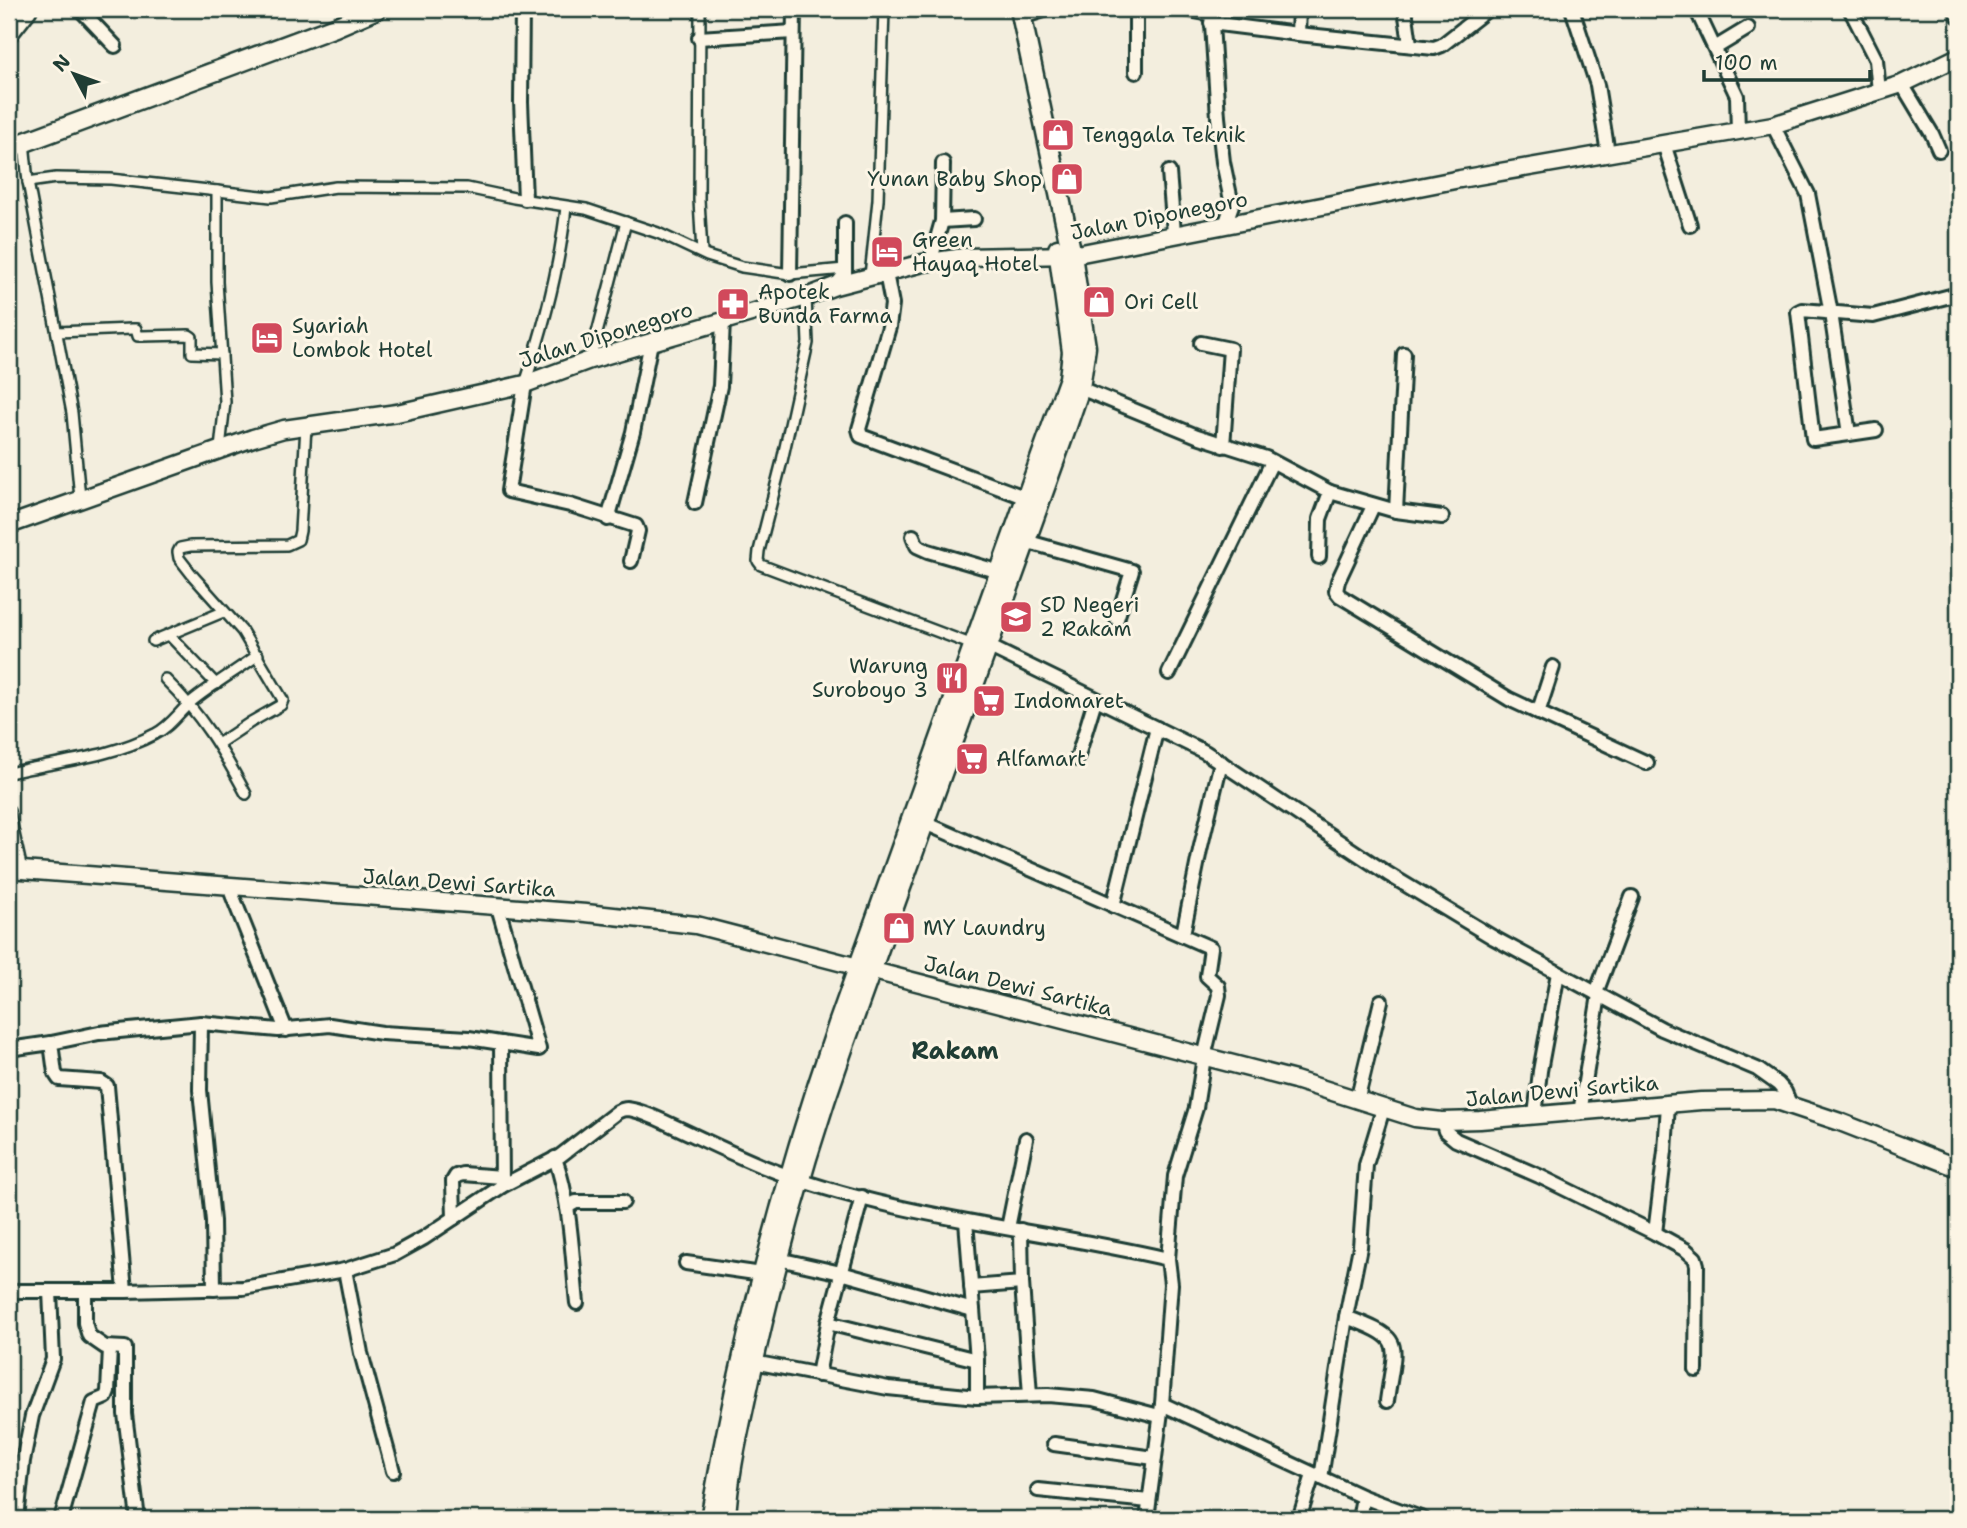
<svg xmlns="http://www.w3.org/2000/svg" width="1967" height="1528" font-family="'Shantell Sans',sans-serif">
  <style>
    .lines { fill: none; stroke-linecap: round; stroke-linejoin: round }
    .pedestrian-casing { stroke: #1f3d34; stroke-width: 14 }
    .minor-casing { stroke: #1f3d34; stroke-width: 18 }
    .tertiary-casing { stroke: #1f3d34; stroke-width: 21 }
    .secondary-casing { stroke: #1f3d34; stroke-width: 23 }
    .primary-casing { stroke: #1f3d34; stroke-width: 24 }
    .pedestrian { stroke: #fcf5e5; stroke-width: 9 }
    .minor { stroke: #fcf5e5; stroke-width: 12 }
    .tertiary { stroke: #fcf5e5; stroke-width: 16 }
    .secondary { stroke: #fcf5e5; stroke-width: 18 }
    .primary { stroke: #fcf5e5; stroke-width: 19 }
    .labels { text-anchor: middle; dominant-baseline: central; stroke-width: 6; stroke-linejoin: round; paint-order: stroke }
    .poi-label { font-size: 21px; fill: #1f3d34; stroke: #fcf5e5; text-anchor: start }
    .street-label { font-size: 21px; fill: #1f3d34; stroke: #fcf5e5 }
    .quarter-label { font-size: 24px; font-weight: bold; fill: #1f3d34; stroke: #fcf5e5 }
  </style>
  <rect width="100%" height="100%" fill="#f3eede"/>
  <filter id="ink" filterUnits="userSpaceOnUse"><feTurbulence type="fractalNoise" baseFrequency=".0143" numOctaves="2"/><feDisplacementMap in="SourceGraphic" scale="14" xChannelSelector="R" yChannelSelector="G"/><feConvolveMatrix kernelMatrix="1 2 1 2 8 2 1 2 1" color-interpolation-filters="sRGB"/></filter>
  <g filter="url(#ink)">
    <g class="lines">
      <defs>
        <g id="pedestrian">
          <polyline points="700,9 699,200 702,253"/>
          <polyline points="24,142 28,182 72,413 80,498"/>
          <polyline points="28,182 56,178 111,179 271,197 336,187 467,188 514,198 586,209 658,233 707,256 742,267 790,274 845,269"/>
          <polyline points="217,191 217,282 225,402 220,449"/>
          <polyline points="870,276 878,200 884,9"/>
          <polyline points="806,297 808,343 782,461 759,551 758,561 761,565 973,645"/>
          <polyline points="57,332 132,329 136,329 138,336 142,336 189,335 192,337 192,353 222,354"/>
          <polyline points="590,360 626,222"/>
          <path d="M525 384C544 326 560 267 566 207"/>
          <polyline points="169,635 216,684"/>
          <polyline points="153,641 223,612"/>
          <path d="M165 679C201 714 222 749 246 794"/>
          <polyline points="218,744 251,722 281,705 283,700 242,631 193,576 179,558 178,552 180,548 190,546 287,545 298,540 300,531 306,426"/>
          <path d="M9 773C58 761 110 758 155 734 170 727 179 712 191 702 212 685 236 671 258 655"/>
          <polyline points="9,811 22,870"/>
        </g>
        <g id="minor">
          <polyline points="80,9 115,46"/>
          <polyline points="522,9 521,102 525,199"/>
          <polyline points="1136,9 1136,72"/>
          <polyline points="1184,9 1210,14"/>
          <polyline points="1211,9 1218,117 1223,162 1232,205 1225,225"/>
          <polyline points="1405,9 1410,44"/>
          <polyline points="1572,9 1597,85 1608,153"/>
          <polyline points="1696,9 1737,96 1738,131"/>
          <polyline points="1850,9 1876,60 1879,92"/>
          <polyline points="1955,9 1958,16"/>
          <polyline points="1022,17 1048,9"/>
          <polyline points="1211,23 1298,34 1434,48 1442,45 1488,9"/>
          <polyline points="1298,34 1299,9"/>
          <polyline points="699,38 793,32"/>
          <polyline points="1715,48 1748,28"/>
          <polyline points="1902,84 1932,134 1939,150"/>
          <polyline points="1773,125 1808,194 1831,313 1849,434 1813,439 1798,312 1802,310 1873,316 1958,294"/>
          <polyline points="1664,144 1690,225"/>
          <polyline points="1169,172 1174,233"/>
          <polyline points="942,221 974,219"/>
          <polyline points="930,263 942,221 943,163"/>
          <polyline points="886,273 892,304 889,327 859,429 861,436 1032,500"/>
          <polyline points="790,274 794,9"/>
          <polyline points="835,286 845,274 845,223"/>
          <polyline points="1201,343 1230,349 1223,446"/>
          <polyline points="525,384 508,491 570,505 636,526 638,531 631,561"/>
          <polyline points="1080,388 1197,436 1266,458 1330,492 1396,511 1442,517"/>
          <polyline points="1849,434 1876,430"/>
          <polyline points="695,503 720,386 723,321"/>
          <polyline points="1373,506 1338,581 1336,591 1340,596 1509,699 1647,763"/>
          <polyline points="1396,511 1404,354"/>
          <polyline points="608,519 633,432 651,342"/>
          <polyline points="913,536 917,546 928,551 1000,572"/>
          <polyline points="1025,541 1132,571 1117,619"/>
          <polyline points="1319,557 1320,519 1330,492"/>
          <polyline points="988,646 1205,752 1388,874 1494,938 1662,1029 1757,1069 1778,1084 1785,1092 1790,1104"/>
          <polyline points="1169,673 1272,462"/>
          <polyline points="1538,713 1553,667"/>
          <polyline points="1077,759 1095,700"/>
          <polyline points="925,823 1211,948 1207,976 1218,986 1219,995 1204,1057 1196,1108 1175,1176 1168,1259"/>
          <polyline points="229,887 286,1030"/>
          <polyline points="1113,906 1157,728"/>
          <polyline points="1183,934 1200,850 1221,762"/>
          <polyline points="1596,993 1632,897"/>
          <polyline points="51,1043 99,1033 201,1023"/>
          <polyline points="501,1043 502,1186"/>
          <path d="M9 1049 51 1043 55 1073 59 1079 101 1082 107 1086 125 1291 243 1288 345 1270 395 1254 424 1238 502 1186 560 1156 617 1112C621 1110 623 1109 627 1109 640 1110 656 1118 667 1123 700 1138 732 1154 764 1167 893 1218 1034 1228 1168 1259L1171 1284 1162 1404 1147 1519"/>
          <polyline points="1357,1101 1381,1001"/>
          <polyline points="1580,1113 1599,995"/>
          <polyline points="1535,1116 1540,1071 1558,973"/>
          <polyline points="1442,1121 1445,1131 1456,1140 1539,1176 1655,1233 1686,1250 1695,1258 1697,1265 1696,1370"/>
          <path d="M555 1158C571 1204 572 1255 577 1303"/>
          <polyline points="567,1207 576,1202 623,1202"/>
          <polyline points="454,1218 453,1181 456,1176 463,1174 502,1177"/>
          <polyline points="966,1221 977,1360 977,1397"/>
          <polyline points="1008,1228 1026,1139"/>
          <polyline points="1021,1230 1022,1283 1030,1395"/>
          <polyline points="1655,1233 1665,1151 1668,1104"/>
          <polyline points="774,1258 841,1273 973,1310"/>
          <polyline points="686,1263 762,1274"/>
          <polyline points="345,1270 361,1353 393,1471"/>
          <polyline points="971,1287 1022,1283"/>
          <polyline points="214,1289 213,1221 200,1090 201,1023 278,1030 330,1025 382,1033 469,1038 539,1049 498,907"/>
          <polyline points="9,1291 125,1291"/>
          <polyline points="85,1291 85,1323 89,1336 105,1347 125,1348 125,1414 138,1519"/>
          <path d="M1346 1317C1407 1340 1395 1341 1387 1401"/>
          <polyline points="828,1323 977,1360"/>
          <polyline points="753,1362 888,1388 977,1397 1048,1395 1094,1399 1159,1416"/>
          <polyline points="818,1375 828,1323 862,1197"/>
          <polyline points="1162,1404 1363,1497 1423,1519"/>
          <polyline points="1054,1444 1154,1458"/>
          <polyline points="1321,1478 1346,1317 1360,1247 1366,1165 1383,1109"/>
          <polyline points="1038,1490 1149,1501"/>
          <polyline points="17,1519 23,1461 32,1416 53,1359 50,1291"/>
          <polyline points="61,1519 94,1402 106,1397 108,1392 110,1348"/>
          <polyline points="1299,1519 1313,1475"/>
          <polyline points="1359,1519 1363,1497"/>
        </g>
        <g id="tertiary">
          <polyline points="9,525 253,438 284,429 397,413 525,384 590,360 806,297 835,286 923,263 964,257 1072,255 1460,179 1773,125 1902,84 1958,57"/>
          <polyline points="9,869 586,913 696,925 1295,1080 1415,1118 1442,1121 1480,1120 1701,1101 1774,1100 1840,1122 1958,1168"/>
        </g>
        <g id="secondary">
          <polyline points="9,148 335,27 377,9"/>
          <path d="M710 1519C739 1351 782 1186 838 1024L1069 378 1072 352 1058 249"/>
          <path d="M726 1519C728 1475 739 1431 748 1388 773 1271 805 1155 845 1043L1065 432 1080 388 1086 347 1072 255 1020 9"/>
        </g>
        <polyline id="primary" points="9,32 27,9"/>
      </defs>
      <!-- pedestrian casing -->
      <use href="#pedestrian" class="pedestrian-casing"/>
      <!-- minor casing -->
      <use href="#minor" class="minor-casing"/>
      <!-- tertiary casing -->
      <use href="#tertiary" class="tertiary-casing"/>
      <!-- secondary casing -->
      <use href="#secondary" class="secondary-casing"/>
      <!-- primary casing -->
      <use href="#primary" class="primary-casing"/>
      <!-- pedestrian -->
      <use href="#pedestrian" class="pedestrian"/>
      <!-- minor -->
      <use href="#minor" class="minor"/>
      <!-- tertiary -->
      <use href="#tertiary" class="tertiary"/>
      <!-- secondary -->
      <use href="#secondary" class="secondary"/>
      <!-- primary -->
      <use href="#primary" class="primary"/>
    </g>
  </g>
  <!-- icons -->
  <defs>
    <symbol id="shop-square" viewBox="-11 -11 22 22"><rect x="-9" y="-9" width="18" height="18" rx="4" fill="#d1495b" stroke="#fcf5e5"/><path d="M-5-2.5h2.3a2.7 3.5 0 0 1 5.4 0H5L5.5 6h-11ZM-1.5-2.5h3a1.5 2.3 0 0 0-3 0Z" fill="#fff"/></symbol>
    <symbol id="hotel-square" viewBox="-11 -11 22 22"><rect x="-9" y="-9" width="18" height="18" rx="4" fill="#d1495b" stroke="#fcf5e5"/><path d="M-6-4.5h1.5V1H6V5H4.5V3h-9V5H-6ZM-4 0a1.8 1.8 0 1 1 3.6 0ZM.5 0V-2.5h3Q6-2.5 6 0Z" fill="#fff"/></symbol>
    <symbol id="pharmacy-square" viewBox="-11 -11 22 22"><rect x="-9" y="-9" width="18" height="18" rx="4" fill="#d1495b" stroke="#fcf5e5"/><path d="M-2-6h4v4h4v4h-4v4h-4v-4h-4v-4h4Z" fill="#fff"/></symbol>
    <symbol id="school-square" viewBox="-11 -11 22 22"><rect x="-9" y="-9" width="18" height="18" rx="4" fill="#d1495b" stroke="#fcf5e5"/><path d="M0-5L7-2L0 1L-7-2ZM-4 1L0 2.5L4 1V4Q0 6-4 4Z" fill="#fff"/></symbol>
    <symbol id="restaurant-square" viewBox="-11 -11 22 22"><rect x="-9" y="-9" width="18" height="18" rx="4" fill="#d1495b" stroke="#fcf5e5"/><path d="M-5-6h1v4h1v-4h1v4h1v-4h1v5L-1.5 .5V6h-2V.5L-5-1ZM5-6V6H3V1.5H1.5Q1.5-4 5-6Z" fill="#fff"/></symbol>
    <symbol id="supermarket-square" viewBox="-11 -11 22 22"><rect x="-9" y="-9" width="18" height="18" rx="4" fill="#d1495b" stroke="#fcf5e5"/><path d="M-6-5.5h2.5l.6 2H6L4.5 2H-2.5L-4.4-4H-6ZM-1.5 3.2a1.3 1.3 0 1 0 .1 0ZM3 3.2a1.3 1.3 0 1 0 .1 0Z" fill="#fff"/></symbol>
  </defs>
  <g fill-rule="evenodd">
    <use href="#shop-square" x="1039" y="116" width="38" height="38"/>
    <use href="#shop-square" x="1048" y="160" width="38" height="38"/>
    <use href="#hotel-square" x="868" y="233" width="38" height="38"/>
    <use href="#shop-square" x="1080" y="283" width="38" height="38"/>
    <use href="#pharmacy-square" x="714" y="285" width="38" height="38"/>
    <use href="#hotel-square" x="248" y="319" width="38" height="38"/>
    <use href="#school-square" x="997" y="598" width="38" height="38"/>
    <use href="#restaurant-square" x="933" y="659" width="38" height="38"/>
    <use href="#supermarket-square" x="970" y="682" width="38" height="38"/>
    <use href="#supermarket-square" x="953" y="740" width="38" height="38"/>
    <use href="#shop-square" x="880" y="909" width="38" height="38"/>
  </g>
  <g class="labels">
    <!-- poi labels -->
    <g class="poi-label">
      <text x="1082" y="135">Tenggala Teknik</text>
      <text x="1042" y="179" text-anchor="end">Yunan Baby Shop</text>
      <text x="912" y="240">Green<tspan x="912" dy="24">Hayaq Hotel</tspan></text>
      <text x="758" y="292">Apotek<tspan x="758" dy="24">Bunda Farma</tspan></text>
      <text x="1124" y="302">Ori Cell</text>
      <text x="292" y="326">Syariah<tspan x="292" dy="24">Lombok Hotel</tspan></text>
      <text x="1040" y="605">SD Negeri<tspan x="1040" dy="24">2 Rakam</tspan></text>
      <text x="928" y="666" text-anchor="end">Warung<tspan x="928" dy="24">Suroboyo 3</tspan></text>
      <text x="1014" y="701">Indomaret</text>
      <text x="996" y="759">Alfamart</text>
      <text x="923" y="928">MY Laundry</text>
    </g>
    <!-- street labels -->
    <g class="street-label">
      <text transform="translate(1159 216) rotate(-11)">Jalan Diponegoro</text>
      <text transform="translate(606 335) rotate(-17)">Jalan Diponegoro</text>
      <text transform="translate(459 883) rotate(4)">Jalan Dewi Sartika</text>
      <text transform="translate(1018 986) rotate(14)">Jalan Dewi Sartika</text>
      <text transform="translate(1562 1091) rotate(-5)">Jalan Dewi Sartika</text>
    </g>
    <!-- quarter labels -->
    <g class="quarter-label">
      <text x="955" y="1051">Rakam</text>
    </g>
  </g>
  <!-- margin -->
  <rect width="1967" height="1528" fill="none" stroke="#fcf5e5" stroke-width="35"/>
  <rect x="18" y="18" width="1932" height="1493" fill="none" stroke="#1f3d34" stroke-width="2.5" filter="url(#ink)"/>
  <!-- north arrow -->
  <g transform="translate(74 74) rotate(311)" stroke="#fcf5e5" stroke-width="5" paint-order="stroke">
  <path d="M0-5L12 26L0 18L-12 26Z" fill="#1f3d34"/>
  <text y="-10" font-size="19" font-weight="bold" text-anchor="middle" fill="#1f3d34">N</text>
  </g>
  <!-- scale -->
  <path d="M1704 70v10h166v-10" fill="none" stroke="#1f3d34" stroke-width="3.5"/>
  <text x="1715" y="70" font-size="21" fill="#1f3d34" stroke="#fcf5e5" stroke-width="5" paint-order="stroke">100 m</text>
</svg>
